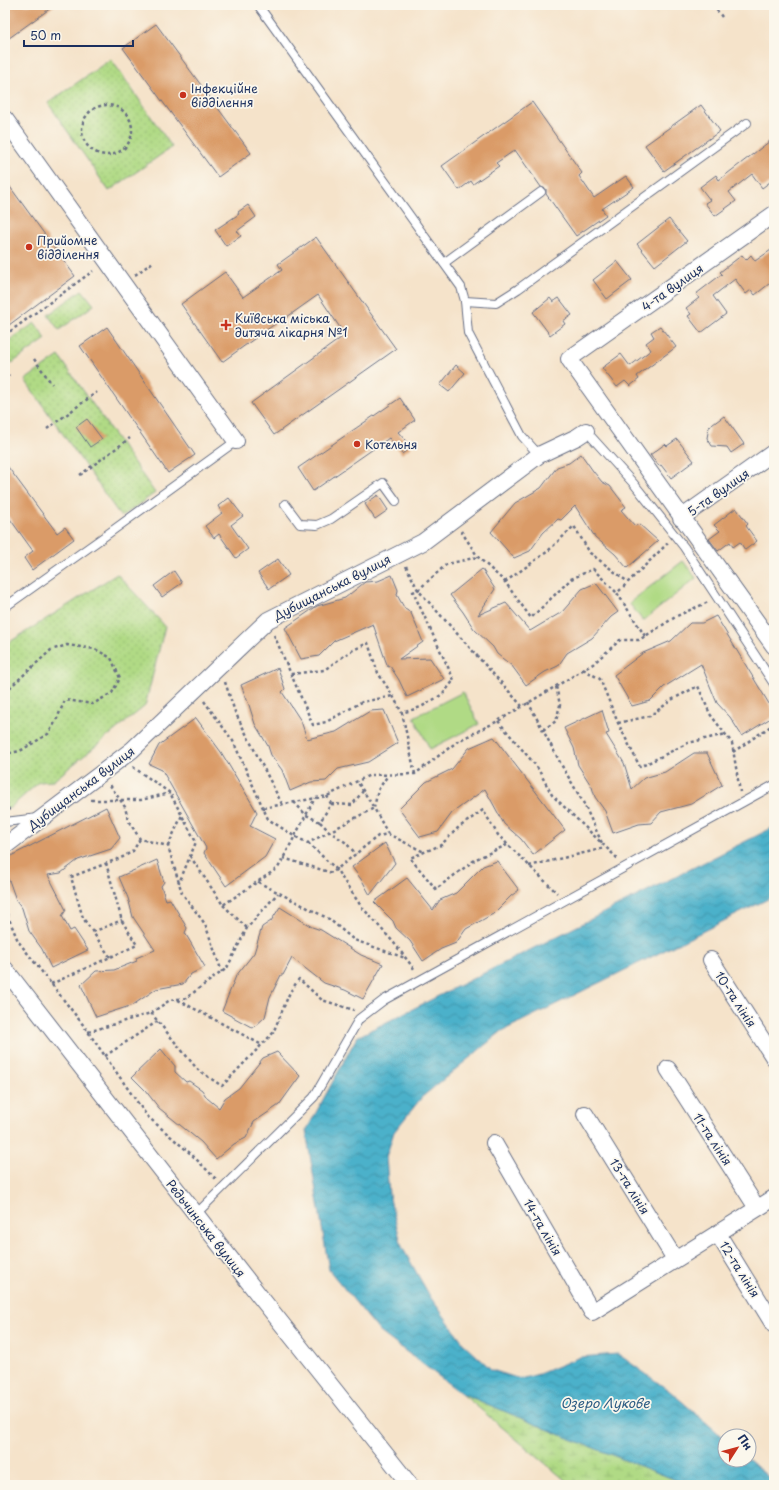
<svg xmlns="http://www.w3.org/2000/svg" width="779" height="1490" font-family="'Playpen Sans',sans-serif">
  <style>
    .grass { fill: url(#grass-dots); stroke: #668472 }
    .wetland { fill: url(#wetland-marsh); stroke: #668472 }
    .garden { fill: #b0da85; stroke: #668472 }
    .water { fill: url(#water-waves); stroke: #337094 }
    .building { fill: #da9b68 }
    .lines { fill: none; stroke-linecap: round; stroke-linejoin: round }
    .lane-casing { stroke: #676e84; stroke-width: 10 }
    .street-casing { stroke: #676e84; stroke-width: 18 }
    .path { stroke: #676e84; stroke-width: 2.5; stroke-dasharray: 3 3; stroke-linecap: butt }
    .lane { stroke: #fff; stroke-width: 8 }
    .street { stroke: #fff; stroke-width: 16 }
    .poi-dot { fill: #c8321e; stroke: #fbf7ec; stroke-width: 1.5 }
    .labels { text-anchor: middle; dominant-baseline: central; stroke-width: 3.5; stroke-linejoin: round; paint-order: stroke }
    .poi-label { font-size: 12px; fill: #1b2f5e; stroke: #fbf7ec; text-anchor: start }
    .street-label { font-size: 12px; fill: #1b2f5e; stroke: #fbf7ec }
    .water-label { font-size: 13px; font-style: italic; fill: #2c5c84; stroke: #fbf7ec }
  </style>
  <defs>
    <pattern id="grass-dots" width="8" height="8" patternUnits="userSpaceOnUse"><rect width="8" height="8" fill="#b0da85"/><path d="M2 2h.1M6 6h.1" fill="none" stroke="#97bb75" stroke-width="1.8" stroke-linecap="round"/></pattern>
    <pattern id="wetland-marsh" width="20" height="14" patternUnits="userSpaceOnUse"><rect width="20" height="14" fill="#b0da85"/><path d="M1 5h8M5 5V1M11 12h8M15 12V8" fill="none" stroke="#97bb75"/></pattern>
    <pattern id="water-waves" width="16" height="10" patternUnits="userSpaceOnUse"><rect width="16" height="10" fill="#4bb1ca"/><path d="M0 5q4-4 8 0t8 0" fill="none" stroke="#3e90a7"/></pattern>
  </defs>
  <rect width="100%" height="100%" fill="#fbf7ec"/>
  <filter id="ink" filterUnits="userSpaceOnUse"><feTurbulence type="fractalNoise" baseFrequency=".025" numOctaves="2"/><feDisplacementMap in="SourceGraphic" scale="8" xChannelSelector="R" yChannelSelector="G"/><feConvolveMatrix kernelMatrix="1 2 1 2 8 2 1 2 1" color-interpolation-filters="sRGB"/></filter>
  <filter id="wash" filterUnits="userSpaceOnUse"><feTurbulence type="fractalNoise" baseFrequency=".012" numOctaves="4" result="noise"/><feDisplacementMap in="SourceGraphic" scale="16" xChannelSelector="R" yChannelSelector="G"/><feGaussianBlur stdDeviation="0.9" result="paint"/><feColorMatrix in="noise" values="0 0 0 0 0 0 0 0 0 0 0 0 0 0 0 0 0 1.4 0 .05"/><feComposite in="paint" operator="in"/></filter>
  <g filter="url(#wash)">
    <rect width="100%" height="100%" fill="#f5e3ca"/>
    <!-- grass -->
    <g class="grass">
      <polygon points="111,59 172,147 109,191 48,103"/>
      <polygon points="82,290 94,305 59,330 48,315"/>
      <polygon points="35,323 46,339 12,363 5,353 5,343"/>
      <polygon points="59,356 155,493 121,517 25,380"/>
      <polygon points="117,574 165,626 145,706 53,781 39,782 10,808 5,809 5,645"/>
    </g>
    <!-- wetland -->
    <polygon class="wetland" points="461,1393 566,1437 671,1478 686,1485 571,1485"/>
    <!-- garden -->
    <g class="garden">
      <polygon points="683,561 696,578 643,621 629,603"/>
      <polygon points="463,692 479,724 430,749 414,717"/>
    </g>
    <!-- water -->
    <polygon class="water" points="774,827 774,896 502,1031 422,1097 394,1132 386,1157 389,1195 402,1247 431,1298 465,1345 492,1370 520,1379 539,1374 580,1357 618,1354 671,1392 725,1439 725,1460 749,1460 774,1482 774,1485 686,1485 671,1478 566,1437 461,1393 380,1332 329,1270 306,1131 357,1037"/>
    <g id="blocks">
      <!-- building -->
      <g class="building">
        <polygon points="5,5 55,5 5,41"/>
        <polygon points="156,24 251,153 218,177 123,48"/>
        <polygon points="532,102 582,173 579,176 594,198 626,176 634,187 602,209 606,215 576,236 546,194 546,189 541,187 515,150 496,163 499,166 473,184 471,181 459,190 442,166"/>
        <polygon points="701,105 720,131 664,171 645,145"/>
        <polygon points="774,138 774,179 762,188 752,174 729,192 736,201 715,216 705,203 710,200 700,187 716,175 719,180"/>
        <polygon points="5,180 75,276 5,328"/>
        <polygon points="248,205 256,217 237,231 241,236 226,246 215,230 239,214 238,212"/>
        <polygon points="669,219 687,241 655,266 637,244"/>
        <polygon points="316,237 396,349 274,435 251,403 345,335 318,295 280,322 279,321 222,362 181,304 225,272 243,297 282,270 278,264"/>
        <polygon points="774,248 774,280 755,295 751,290 746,294 735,279 713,296 726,314 701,333 688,316 691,314 686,308 699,298 696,294 722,274 720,272 742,255 746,260 751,255 755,261"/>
        <polygon points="617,261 632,280 607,299 593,280"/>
        <polygon points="550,298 553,302 559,298 572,315 563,321 565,324 550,335 533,312"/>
        <polygon points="660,326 676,347 637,376 639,379 630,386 625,381 617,387 602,368 621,354 630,366 651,350 646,343 654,337 651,332"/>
        <polygon points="107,327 195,455 168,473 80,346"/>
        <polygon points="456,365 465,373 449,392 440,385"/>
        <polygon points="400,398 415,420 398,432 411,447 402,454 389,438 313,491 298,468"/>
        <polygon points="724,416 744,444 731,453 727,447 712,446 707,438 709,427"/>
        <polygon points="87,419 102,439 90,447 76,427"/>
        <polygon points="677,439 694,461 671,478 661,465 659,466 650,455 665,444 667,446"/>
        <polygon points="581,454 593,471 602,482 610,486 626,507 621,510 635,526 639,524 658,541 627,568 615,554 595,537 575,506 561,520 558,519 543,533 530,551 514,558 491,532 515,503 541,488 557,467 569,463"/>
        <polygon points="5,463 57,533 65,527 74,539 32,570 24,558 33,551 5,512"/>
        <polygon points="378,495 388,510 375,519 365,504"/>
        <polygon points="229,498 243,516 231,525 248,549 236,558 219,534 214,538 205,526 222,513 218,506"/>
        <polygon points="736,508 748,524 746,526 757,541 745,550 740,542 733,547 730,542 718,551 709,539 720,531 714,525"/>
        <polygon points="278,559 289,575 269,589 258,573"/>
        <polygon points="482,569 495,589 478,615 506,603 530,631 562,612 582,589 596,583 618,612 611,617 592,638 567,653 558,666 545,672 526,685 512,666 497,654 493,647 474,629 463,612 450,595"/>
        <polygon points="174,571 182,583 162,597 154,586"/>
        <polygon points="392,575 398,590 397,595 405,609 411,613 423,642 399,659 430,658 444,679 407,697 399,680 390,666 388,667 385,659 373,624 334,641 319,656 301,659 285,628 317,606 345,598 365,582 378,581"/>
        <polygon points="716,616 774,712 774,716 742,736 730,717 717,703 701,664 664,687 650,701 632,706 614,675 643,653 671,641 690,623 702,623"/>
        <polygon points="278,668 285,689 282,692 301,721 307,739 336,732 370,711 384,710 398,743 368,762 338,769 326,781 311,782 290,791 282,770 271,755 268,746 255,724 249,705 241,685"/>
        <polygon points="602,710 609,733 606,734 624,763 632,789 644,778 665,772 694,753 707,753 722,785 691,804 661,812 651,823 639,824 613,833 605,811 595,797 592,787 578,765 574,748 564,728"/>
        <polygon points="196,718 221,752 257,812 250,826 275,839 265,857 226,886 204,853 206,848 162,770 149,764 159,745"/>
        <polygon points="494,737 565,830 533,855 521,839 504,824 485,789 452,813 438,832 420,837 399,809 426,782 452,769 469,748"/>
        <polygon points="106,807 120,838 111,849 78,860 61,873 48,875 66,910 62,916 70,931 74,929 88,950 51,968 42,949 29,931 22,908 16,900 10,883 5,873 5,859"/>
        <polygon points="385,843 395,863 370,895 363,882 352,867"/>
        <polygon points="157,860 164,882 161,886 166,900 170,899 187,928 185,933 205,967 191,974 183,984 156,989 133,1005 96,1017 81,985 96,971 114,970 137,961 136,958 155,950 133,917 128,898 119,877"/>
        <polygon points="497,861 519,890 511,896 493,914 466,929 456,943 441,949 423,961 410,941 396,928 393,921 374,902 407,878 433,910 440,900 456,893 483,866"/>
        <polygon points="280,907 312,927 321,930 361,955 383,964 363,999 345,990 324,983 292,958 283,975 281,975 270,997 265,1017 253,1028 222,1011 236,976 254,953 262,927 271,921"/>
        <polygon points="161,1049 175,1066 175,1072 186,1082 189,1081 202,1090 207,1098 219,1108 225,1098 239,1088 263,1058 277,1052 300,1076 279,1105 254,1122 246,1138 234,1144 216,1159 201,1142 159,1108 145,1090 132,1077"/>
      </g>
    </g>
  </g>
  <g filter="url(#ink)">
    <use href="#blocks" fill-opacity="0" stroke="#676e84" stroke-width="1"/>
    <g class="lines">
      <defs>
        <g id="lane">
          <polyline points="258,5 461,287 465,301 468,333 522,436 539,455"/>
          <polyline points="444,263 541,192"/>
          <polyline points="465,301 496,303 518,289 747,123"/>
          <polyline points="586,431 634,484 684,547 774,684"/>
          <polyline points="285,504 300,524 317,525 331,519 383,483 396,501"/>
          <polyline points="5,607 105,536 236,441"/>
          <polyline points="5,822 38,818"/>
          <polyline points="196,1214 314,1097 359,1019 384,1000 774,785"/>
        </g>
        <g id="street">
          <polyline points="5,119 236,441"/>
          <polyline points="774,214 569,359 774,646"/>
          <polyline points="681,518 774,452"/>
          <polyline points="5,846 132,750 268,620 423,542 539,455 577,437 586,431"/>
          <polyline points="711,960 774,1058"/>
          <polyline points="5,969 258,1294 410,1485"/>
          <polyline points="668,1069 757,1208"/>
          <polyline points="585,1114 675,1259"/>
          <polyline points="494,1143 592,1312 774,1198"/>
          <polyline points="718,1234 774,1325"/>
        </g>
      </defs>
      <!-- lane casing -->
      <use href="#lane" class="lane-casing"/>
      <!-- street casing -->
      <use href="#street" class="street-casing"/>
      <!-- path -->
      <g class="path">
        <polyline points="713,5 722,17"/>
        <circle cx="107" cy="130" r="25"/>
        <polyline points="135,275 153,262"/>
        <polyline points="5,335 93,271"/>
        <polyline points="34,359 52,384"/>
        <polyline points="5,370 9,376"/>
        <polyline points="47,429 97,392"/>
        <polyline points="80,475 130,438"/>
        <polyline points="461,531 478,557 505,582 531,618 571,579 593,569 617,593"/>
        <polyline points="406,566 418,590 522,706"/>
        <polyline points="505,582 547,552 574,526 590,553 628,582"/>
        <polyline points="274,635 313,725 326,722 362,702 393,696"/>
        <polyline points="645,636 617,593 668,543"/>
        <polyline points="583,669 600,679 618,723 640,767 688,743 726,734"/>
        <polyline points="291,674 324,670 351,651 368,643 378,673 393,696 402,713"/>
        <polyline points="225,682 235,712 282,804"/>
        <polyline points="5,692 51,650 67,645 95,649 111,658 120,678 112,693 93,704 65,700 56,721 48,734 20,751 5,754"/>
        <polyline points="204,701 233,741 268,819 294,836 308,843 374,808 357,781"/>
        <polyline points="528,702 562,766 583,802 602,843"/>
        <polyline points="498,721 537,767 552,795 618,859"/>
        <polyline points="618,723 650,716 673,699 698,686 710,714 732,743 740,792"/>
        <polyline points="543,730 556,721 560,705 556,686"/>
        <polyline points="733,752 774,724"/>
        <polyline points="133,767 170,793 196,842 179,883"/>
        <polyline points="415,774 402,713 421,707 443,694 454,680 413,592 418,590 447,564 478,557"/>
        <polyline points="110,785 125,807 128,820 140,839 168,846 182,893 205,924 222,972"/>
        <polyline points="5,796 9,811"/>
        <polyline points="327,796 331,804 320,822 330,832 345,842 356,854"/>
        <polyline points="91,800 141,800 170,793"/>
        <polyline points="294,802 306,815 320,822"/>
        <polyline points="331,804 352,805 363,791"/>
        <polyline points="263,808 327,796 370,775 415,774 458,741 498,721 593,664 620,640 639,640 677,616 708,602"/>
        <polyline points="388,834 374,808 378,790 388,775"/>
        <polyline points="308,843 336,869 361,906 394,943 415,970"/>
        <polyline points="507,845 476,859 436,889 410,858 441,845 458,828 483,810 498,835 557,893"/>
        <polyline points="168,846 182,815"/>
        <polyline points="190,856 223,905 278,868 315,798"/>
        <polyline points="283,858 332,873 378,836 388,834 424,852"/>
        <polyline points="529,866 605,848"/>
        <polyline points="258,882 329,919 354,940 405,958"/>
        <polyline points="223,905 247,928"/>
        <polyline points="5,909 18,941 84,1026 147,1116 191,1154 216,1179"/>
        <polyline points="93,932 122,920"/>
        <polyline points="110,957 83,918 71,877 123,857 133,851 140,839"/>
        <polyline points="51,984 137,945 122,921 106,863"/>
        <polyline points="178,1000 262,1045"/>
        <polyline points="151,1013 198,1070 222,1086 273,1033 290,992 299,979 322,1000 354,1010"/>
        <polyline points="88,1032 151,1013 170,1000 186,998 227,968 247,928 278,893"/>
        <polyline points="105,1056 158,1021"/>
      </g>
      <!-- lane -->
      <use href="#lane" class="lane"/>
      <!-- street -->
      <use href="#street" class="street"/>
    </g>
  </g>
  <!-- markers -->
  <g class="poi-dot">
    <circle cx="183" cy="95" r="4"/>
    <circle cx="29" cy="247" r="4"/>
    <path d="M224 319h4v4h4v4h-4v4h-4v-4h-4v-4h4z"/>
    <circle cx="357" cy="444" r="4"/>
  </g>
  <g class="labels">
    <!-- poi labels -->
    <g class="poi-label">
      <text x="191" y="88">Інфекційне<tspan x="191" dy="14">відділення</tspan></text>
      <text x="37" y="240">Прийомне<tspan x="37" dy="14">відділення</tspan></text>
      <text x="235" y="318">Київська міська<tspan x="235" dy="14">дитяча лікарня №1</tspan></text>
      <text x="365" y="444">Котельня</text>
    </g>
    <!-- street labels -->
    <g class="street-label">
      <text transform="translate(672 287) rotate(-35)">4-та вулиця</text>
      <text transform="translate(718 492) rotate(-35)">5-та вулиця</text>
      <text transform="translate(332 587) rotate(-27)">Дубищанська вулиця</text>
      <text transform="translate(81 788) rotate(-37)">Дубищанська вулиця</text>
      <text transform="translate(736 999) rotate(57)">10-та лінія</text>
      <text transform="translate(713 1139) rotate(57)">11-та лінія</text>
      <text transform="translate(630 1186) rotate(58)">13-та лінія</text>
      <text transform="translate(543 1227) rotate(60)">14-та лінія</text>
      <text transform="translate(206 1228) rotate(52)">Редьчинська вулиця</text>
      <text transform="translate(740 1269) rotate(58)">12-та лінія</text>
    </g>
    <!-- water labels -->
    <g class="water-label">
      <text x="605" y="1402">Озеро Лукове</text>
    </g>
  </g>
  <!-- margin -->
  <rect width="779" height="1490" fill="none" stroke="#fbf7ec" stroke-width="20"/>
  <!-- north arrow -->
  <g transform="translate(737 1448) rotate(54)"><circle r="19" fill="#fbf7ec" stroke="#a1a7b3"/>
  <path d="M0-3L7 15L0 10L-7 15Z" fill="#c8321e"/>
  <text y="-6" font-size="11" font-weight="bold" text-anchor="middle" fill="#1b2f5e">Пн</text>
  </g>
  <!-- scale -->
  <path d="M24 40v6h109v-6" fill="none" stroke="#1b2f5e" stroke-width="2"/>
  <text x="30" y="40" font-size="12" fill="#1b2f5e" stroke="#fbf7ec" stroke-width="3" paint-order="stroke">50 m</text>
</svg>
